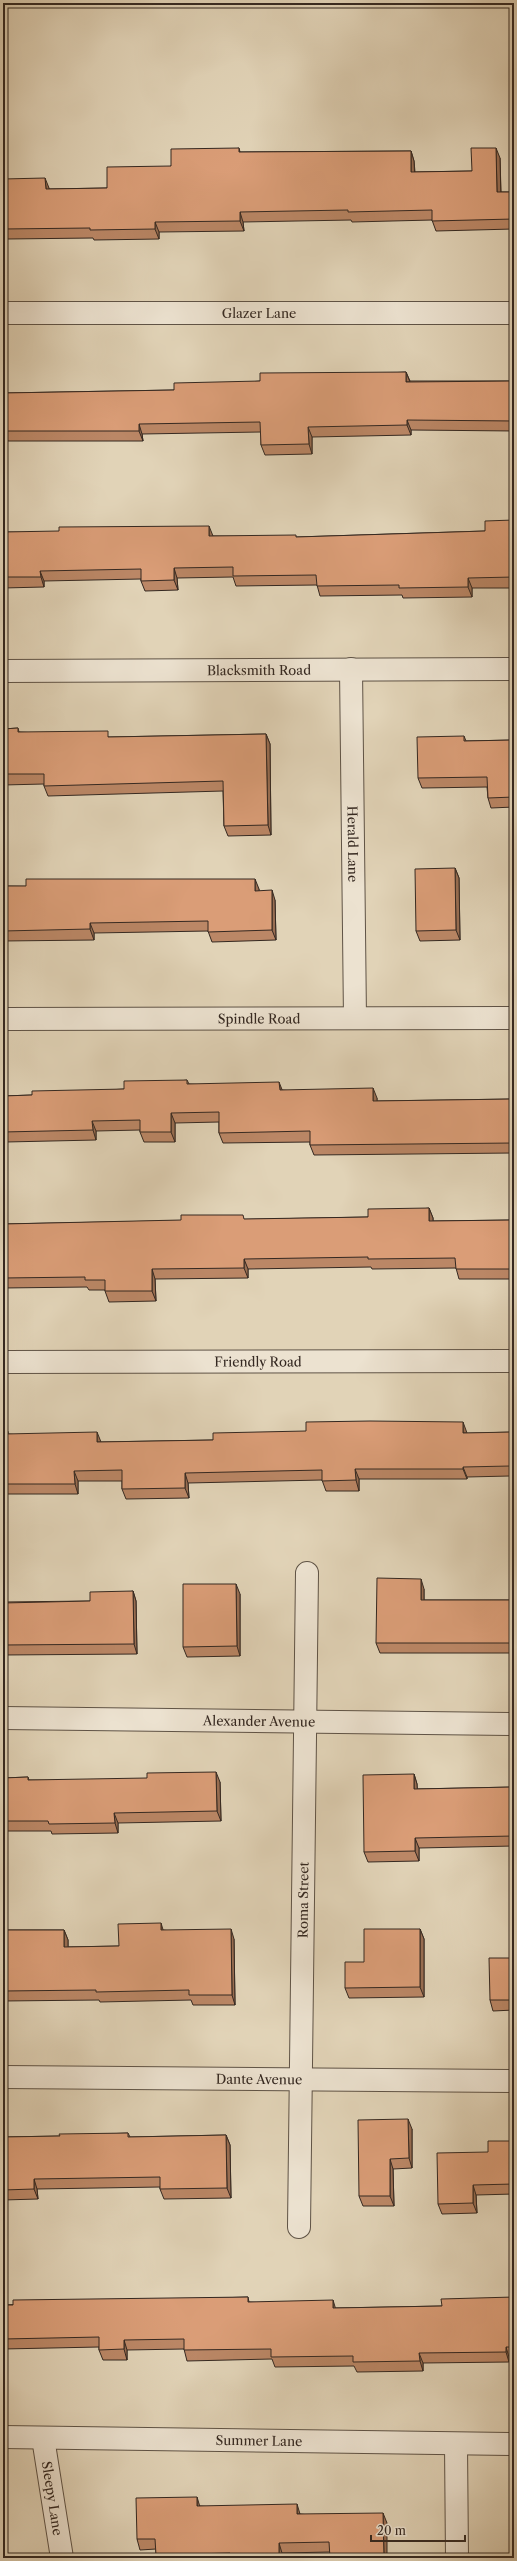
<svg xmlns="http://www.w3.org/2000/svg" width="517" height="2561" font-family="'Libre Caslon Text',serif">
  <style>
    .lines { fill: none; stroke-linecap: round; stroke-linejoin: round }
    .minor-casing { stroke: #5f5346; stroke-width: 24 }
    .minor { stroke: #ece2d0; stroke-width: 22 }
    .wall { fill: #bb8766; stroke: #342821 }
    .shaded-wall { fill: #996e53; stroke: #342821 }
    .building { fill: #da9d77; stroke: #342821 }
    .labels { text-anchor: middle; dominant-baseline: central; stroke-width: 4; stroke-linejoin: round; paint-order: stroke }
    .street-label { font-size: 13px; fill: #342821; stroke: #ece2d0 }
  </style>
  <rect width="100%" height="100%" fill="#e1d3b7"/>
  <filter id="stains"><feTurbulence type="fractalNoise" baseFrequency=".005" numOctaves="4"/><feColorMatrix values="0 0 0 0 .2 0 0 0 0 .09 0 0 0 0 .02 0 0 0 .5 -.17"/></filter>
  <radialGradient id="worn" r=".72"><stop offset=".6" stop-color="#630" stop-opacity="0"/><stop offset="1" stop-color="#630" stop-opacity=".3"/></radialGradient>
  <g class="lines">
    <defs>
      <g id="minor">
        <path id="s1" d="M3 313H514"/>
        <path id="s2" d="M351 669 355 1018"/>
        <path id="s3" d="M3 671 514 669"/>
        <path id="s4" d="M3 1019 514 1018"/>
        <path id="s5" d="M3 1362 514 1361"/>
        <path id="s6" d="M3 1718 514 1724"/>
        <path id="s7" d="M3 2077 514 2081"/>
        <path id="s8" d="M299 2227 307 1573"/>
        <path id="s9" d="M3 2437 514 2444"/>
        <path id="s10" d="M43 2438 62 2558"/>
        <polyline points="456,2444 457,2558"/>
      </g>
    </defs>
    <!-- minor casing -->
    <use href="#minor" class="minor-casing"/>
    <!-- minor -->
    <use href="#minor" class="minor"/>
  </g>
  <!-- wall -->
  <g class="wall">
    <polygon points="239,148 240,152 411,151 414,161 415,172 472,171 500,158 501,192 514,192 514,229 436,231 432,220 352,222 351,220 243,222 244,231 159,232 159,239 94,240 93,238 7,239 4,232 3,232 3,179 49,188 49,189 107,188 171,166"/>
    <polygon points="406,372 410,381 514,381 514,431 411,430 411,435 312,437 312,454 265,455 261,445 261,432 142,434 143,441 8,441 5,433 3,433 3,393 174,390 260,381"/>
    <polygon points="514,520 514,588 472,588 472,597 403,598 402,595 320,596 317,585 236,586 233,577 177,578 178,590 145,591 141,581 141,579 44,581 44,587 3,588 3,532 213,536 297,537 485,531"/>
    <polygon points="18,728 19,732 110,737 266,734 270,744 271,835 228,836 224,826 223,791 48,796 44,786 44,784 3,785 3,729"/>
    <polygon points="464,736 466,741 514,740 514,807 491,808 488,798 487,787 422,788 418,778"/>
    <polygon points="455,868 459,878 460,940 420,941 416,931"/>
    <polygon points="3,886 259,889 259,891 275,900 276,940 212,942 208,931 94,933 94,940 3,941"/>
    <polygon points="187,1080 189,1084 282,1090 377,1098 377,1101 514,1099 514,1153 314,1155 310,1145 310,1142 223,1143 219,1133 219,1122 175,1123 175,1142 144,1142 140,1132 140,1130 96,1131 96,1140 6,1142 6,1159 3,1159 3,1096 32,1095 124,1089"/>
    <polygon points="429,1208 433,1218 433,1221 514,1220 514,1279 459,1279 456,1268 372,1269 371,1267 248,1269 248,1278 155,1279 156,1301 109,1302 105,1291 105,1290 89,1290 87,1287 3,1288 3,1224 368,1217"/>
    <polygon points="3,1422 8,1432 8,1434 101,1442 213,1440 514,1432 514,1498 510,1488 510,1476 467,1477 467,1479 359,1479 359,1491 326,1491 322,1480 188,1483 189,1498 126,1499 122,1489 122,1481 78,1481 78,1494 3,1494"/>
    <polygon points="424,1589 424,1600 514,1600 514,1653 380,1653 376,1643"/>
    <polygon points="133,1591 136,1601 137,1654 3,1655 3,1598 4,1602 90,1601"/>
    <polygon points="240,1594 240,1656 187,1657 183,1647"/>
    <polygon points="414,1774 417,1784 417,1789 514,1787 514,1846 419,1848 419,1861 368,1862 364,1852"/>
    <polygon points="28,1777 29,1780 220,1782 221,1821 118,1823 118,1833 52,1834 51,1831 3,1831 3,1778"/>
    <polygon points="420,1929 424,1939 424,1997 349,1998 345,1988 364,1962"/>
    <polygon points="3,1930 64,1930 68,1940 68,1947 119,1946 163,1930 234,1939 235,2005 193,2005 191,2000 100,2002 99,2000 3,2001"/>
    <polygon points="514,1958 514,2010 493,2011 490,2000"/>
    <polygon points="412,2129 412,2168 393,2169 394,2206 363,2206 359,2196"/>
    <polygon points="128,2133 130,2137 226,2135 230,2145 231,2198 164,2199 160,2189 160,2187 37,2189 38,2199 3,2200 3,2137 60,2136"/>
    <polygon points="514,2141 514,2194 476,2195 477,2213 442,2214 438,2204 488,2152"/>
    <polygon points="248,2297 249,2302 336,2308 442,2306 514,2297 514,2357 509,2357 509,2362 423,2363 423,2371 357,2372 354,2366 275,2367 272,2359 187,2361 184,2349 127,2350 127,2360 103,2360 99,2350 99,2347 3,2349 3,2305"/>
    <polygon points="200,2506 300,2514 387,2523 330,2552 282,2553 282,2558 157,2558 156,2555 156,2549 140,2550 137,2539"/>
  </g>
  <!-- shaded-wall -->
  <g class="shaded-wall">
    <polygon points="496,148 500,158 501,202 497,192"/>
    <polygon points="411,151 414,161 415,182 411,172"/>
    <polygon points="45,178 49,188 49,200 46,189"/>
    <polygon points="240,212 243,222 244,231 240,221"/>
    <polygon points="155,222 159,232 159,239 155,229"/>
    <polygon points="406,372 410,382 406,382"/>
    <polygon points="407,420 411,430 411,435 407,425"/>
    <polygon points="139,424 142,434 143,441 139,431"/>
    <polygon points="308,427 312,437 312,454 309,444"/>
    <polygon points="209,526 213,536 213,547 209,536"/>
    <polygon points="174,568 177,578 178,590 174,580"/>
    <polygon points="40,571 44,581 44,587 41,577"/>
    <polygon points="468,578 472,588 472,597 468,587"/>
    <polygon points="266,734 270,744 271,835 268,825"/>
    <polygon points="455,868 459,878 460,940 456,930"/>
    <polygon points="255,879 259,889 259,901 255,891"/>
    <polygon points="272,890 275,900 276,940 272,930"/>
    <polygon points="90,923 94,933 94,940 90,929"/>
    <polygon points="279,1082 283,1092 280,1090"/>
    <polygon points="373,1088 377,1098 377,1111 373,1101"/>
    <polygon points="171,1113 175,1123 175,1142 171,1132"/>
    <polygon points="92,1121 96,1131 96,1140 93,1130"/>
    <polygon points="3,1133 6,1142 6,1159 3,1150"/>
    <polygon points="429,1208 433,1218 433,1231 429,1221"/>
    <polygon points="244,1259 248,1269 248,1278 244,1268"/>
    <polygon points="152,1269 155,1279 156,1301 152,1291"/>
    <polygon points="4,1422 8,1432 8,1444 5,1434"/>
    <polygon points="463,1422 467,1433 463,1433"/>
    <polygon points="97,1432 101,1442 97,1442"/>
    <polygon points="463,1467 467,1477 467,1479 463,1469"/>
    <polygon points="355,1469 359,1479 359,1491 356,1480"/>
    <polygon points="74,1471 78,1481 78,1494 75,1484"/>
    <polygon points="185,1473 188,1483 189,1498 185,1488"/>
    <polygon points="421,1579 424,1589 424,1610 421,1600"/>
    <polygon points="236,1584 240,1594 240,1656 237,1646"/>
    <polygon points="133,1591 136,1601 137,1654 134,1644"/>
    <polygon points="216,1772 220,1782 221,1821 217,1811"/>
    <polygon points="414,1774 417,1784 418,1799 414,1789"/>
    <polygon points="114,1813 118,1823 118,1833 115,1823"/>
    <polygon points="415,1838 419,1848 419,1861 415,1851"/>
    <polygon points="161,1923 164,1933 161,1930"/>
    <polygon points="231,1929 234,1939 235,2005 232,1995"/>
    <polygon points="420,1929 424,1939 424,1997 420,1987"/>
    <polygon points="64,1930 68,1940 68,1957 64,1947"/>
    <polygon points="408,2119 412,2129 412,2168 409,2158"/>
    <polygon points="226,2135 230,2145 231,2198 227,2188"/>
    <polygon points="390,2159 393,2169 394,2206 390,2196"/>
    <polygon points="34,2179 37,2189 38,2199 34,2189"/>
    <polygon points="473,2185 476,2195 477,2213 473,2203"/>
    <polygon points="333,2300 336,2310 333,2308"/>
    <polygon points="124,2340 127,2350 127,2360 124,2349"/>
    <polygon points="506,2347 509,2357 509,2362 506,2352"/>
    <polygon points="419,2353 423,2363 423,2371 420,2361"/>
    <polygon points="197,2497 200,2507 197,2506"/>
    <polygon points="297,2504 300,2514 297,2514"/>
    <polygon points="383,2513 387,2523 387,2558 384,2558"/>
    <polygon points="279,2543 282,2553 282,2558 279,2558"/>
  </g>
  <!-- building -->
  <g class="building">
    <polygon points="239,148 239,152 411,151 411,172 472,171 471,148 496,148 497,192 514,192 514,219 432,221 432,210 348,212 348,210 240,212 240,221 155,222 155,229 90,230 90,228 3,229 3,179 45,178 46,189 107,188 107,167 171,166 171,149"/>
    <polygon points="406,372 406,382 514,381 514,421 407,420 407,425 308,427 309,444 261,445 260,422 139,424 139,431 4,431 4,423 3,423 3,393 174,390 174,383 260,381 260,373"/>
    <polygon points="514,520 514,577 468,578 468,587 399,588 399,585 317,586 316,575 233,576 233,567 174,568 174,580 141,581 141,569 40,571 41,577 3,577 3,532 59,531 59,527 209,526 209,536 296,535 296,537 485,531 485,521"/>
    <polygon points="18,728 18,732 108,731 108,737 266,734 268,825 224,826 223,781 44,786 44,774 3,774 3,729"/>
    <polygon points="464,736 464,741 514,740 514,797 488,798 487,777 418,778 417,737"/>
    <polygon points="455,868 456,930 416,931 415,869"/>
    <polygon points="26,879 255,879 255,891 272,890 272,930 208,932 208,921 90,923 90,929 3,931 3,886 26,886"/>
    <polygon points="187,1080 187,1084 279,1082 280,1090 373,1088 373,1101 514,1099 514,1143 310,1145 310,1131 219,1133 219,1112 171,1113 171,1132 140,1132 140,1120 92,1121 93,1130 3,1132 3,1096 32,1095 32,1091 124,1089 124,1081"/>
    <polygon points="429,1208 429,1221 514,1220 514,1269 456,1269 455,1258 368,1259 368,1257 244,1259 244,1268 152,1269 152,1291 105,1291 105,1280 85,1280 85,1277 3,1278 3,1224 181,1220 181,1215 243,1215 244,1219 368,1217 368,1209"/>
    <polygon points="370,1421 463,1422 463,1433 514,1432 514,1488 510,1488 510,1466 463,1467 463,1469 355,1469 356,1480 322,1481 322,1470 185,1473 185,1488 122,1489 122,1470 74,1471 75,1484 3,1484 3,1422 4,1422 5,1434 97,1432 97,1442 213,1440 213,1433 306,1431 306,1422"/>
    <polygon points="377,1578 421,1579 421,1600 514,1600 514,1643 376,1643"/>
    <polygon points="183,1584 236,1584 237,1646 183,1647"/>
    <polygon points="133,1591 134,1644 3,1645 3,1603 90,1601 90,1592"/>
    <polygon points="216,1772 217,1811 114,1813 115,1823 49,1824 48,1821 3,1821 3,1778 28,1777 28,1780 147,1778 147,1773"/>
    <polygon points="414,1774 414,1789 514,1787 514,1836 415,1838 415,1851 364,1852 363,1775"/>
    <polygon points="161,1923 161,1930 231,1929 232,1995 189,1995 189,1990 96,1992 96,1990 3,1991 3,1930 64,1930 64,1947 119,1946 118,1924"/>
    <polygon points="364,1929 420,1929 420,1987 345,1988 345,1962 364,1962"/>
    <polygon points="489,1958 514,1958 514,2000 490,2000"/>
    <polygon points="408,2119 409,2158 390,2159 390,2196 359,2196 358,2120"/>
    <polygon points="128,2133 128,2137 226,2135 227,2188 160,2189 160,2177 34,2179 34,2189 3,2190 3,2137 60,2136 59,2134"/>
    <polygon points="488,2141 514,2141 514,2184 473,2185 473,2203 438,2204 437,2153 488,2152"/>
    <polygon points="248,2297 248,2302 333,2300 333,2308 442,2306 441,2299 514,2297 514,2347 506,2347 506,2352 419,2353 420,2361 353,2362 353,2356 271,2357 271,2349 184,2350 184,2339 124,2340 124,2349 99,2350 99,2337 3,2339 3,2305 13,2305 13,2300"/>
    <polygon points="197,2497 197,2506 297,2504 297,2514 383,2513 384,2558 330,2558 329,2542 279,2543 279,2558 230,2558 230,2553 156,2555 155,2539 137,2539 136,2498"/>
  </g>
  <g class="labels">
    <!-- street labels -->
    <g class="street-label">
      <text stroke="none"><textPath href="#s1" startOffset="256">Glazer Lane</textPath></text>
      <text stroke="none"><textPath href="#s3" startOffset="256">Blacksmith Road</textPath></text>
      <text stroke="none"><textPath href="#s2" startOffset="175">Herald Lane</textPath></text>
      <text stroke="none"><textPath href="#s4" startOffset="256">Spindle Road</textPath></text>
      <text stroke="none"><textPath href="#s5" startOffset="255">Friendly Road</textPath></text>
      <text stroke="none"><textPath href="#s6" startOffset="256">Alexander Avenue</textPath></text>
      <text stroke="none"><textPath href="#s8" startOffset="327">Roma Street</textPath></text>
      <text stroke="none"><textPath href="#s7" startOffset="256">Dante Avenue</textPath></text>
      <text stroke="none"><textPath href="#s9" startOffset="256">Summer Lane</textPath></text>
      <text stroke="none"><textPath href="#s10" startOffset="61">Sleepy Lane</textPath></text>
    </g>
  </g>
  <!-- margin -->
  <rect width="517" height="2561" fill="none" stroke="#e1d3b7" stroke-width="16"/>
  <rect x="4" y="4" width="509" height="2553" fill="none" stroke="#342821" stroke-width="2"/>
  <rect x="8" y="8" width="501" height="2545" fill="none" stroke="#342821"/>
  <!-- scale -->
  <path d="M371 2535v6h94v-6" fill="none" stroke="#342821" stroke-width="2"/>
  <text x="377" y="2535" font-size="12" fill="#342821" stroke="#ece2d0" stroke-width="3" paint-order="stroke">20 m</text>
  <rect width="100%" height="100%" filter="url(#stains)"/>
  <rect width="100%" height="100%" fill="url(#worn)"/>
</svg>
